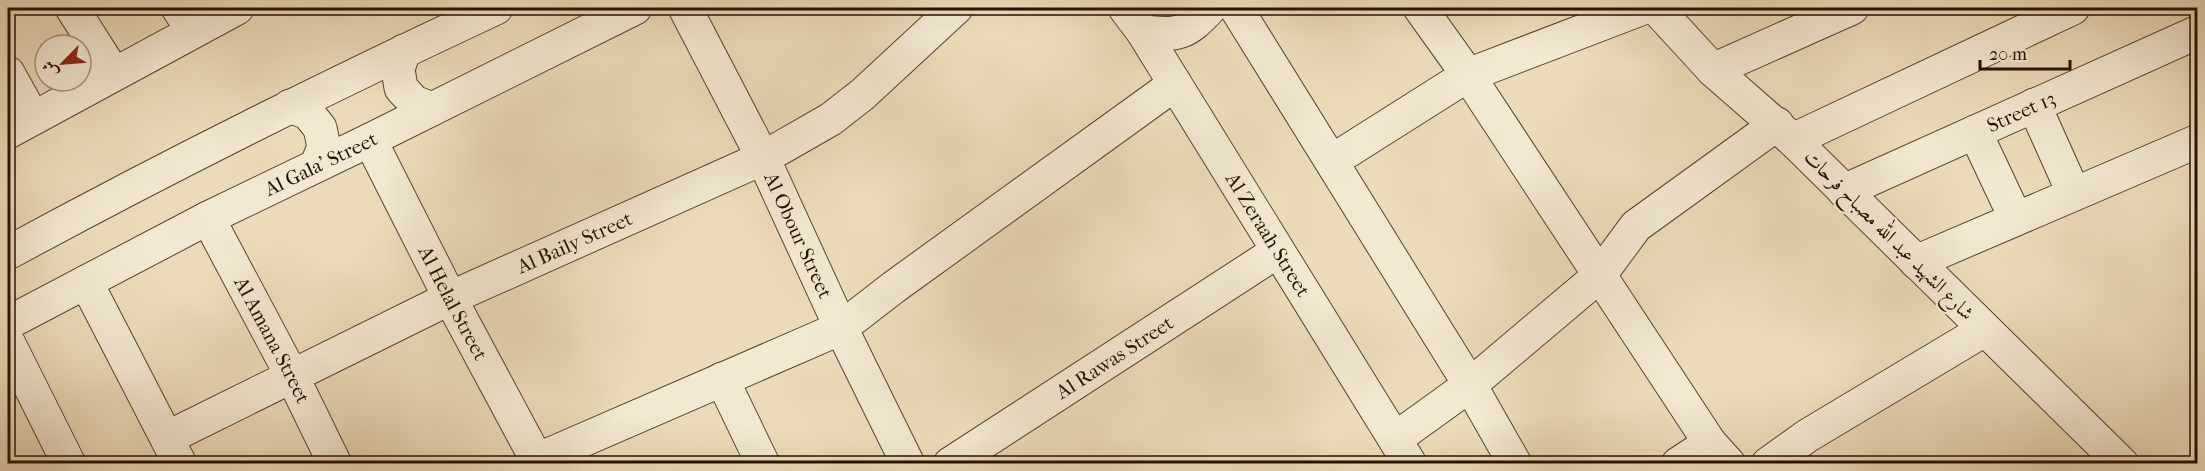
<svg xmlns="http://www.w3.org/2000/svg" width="2205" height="471" font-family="'IM FELL French Canon',Amiri,serif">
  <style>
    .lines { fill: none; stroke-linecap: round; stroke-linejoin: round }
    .minor-casing { stroke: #564430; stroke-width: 35 }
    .tertiary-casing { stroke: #564430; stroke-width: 35 }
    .minor { stroke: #f3e8d2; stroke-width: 33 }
    .tertiary { stroke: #f3e8d2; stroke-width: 33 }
    .labels { text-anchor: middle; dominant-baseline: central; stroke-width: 4.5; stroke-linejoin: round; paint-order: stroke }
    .street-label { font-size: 20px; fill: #241202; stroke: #f3e8d2 }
  </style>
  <rect width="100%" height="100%" fill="#ecdbba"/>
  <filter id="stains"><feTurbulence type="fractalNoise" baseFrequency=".00333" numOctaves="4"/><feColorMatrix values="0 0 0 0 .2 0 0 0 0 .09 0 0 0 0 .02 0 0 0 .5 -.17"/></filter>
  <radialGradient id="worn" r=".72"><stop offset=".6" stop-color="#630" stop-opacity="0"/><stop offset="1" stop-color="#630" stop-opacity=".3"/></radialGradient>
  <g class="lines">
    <defs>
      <g id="minor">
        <polyline points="72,8 114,74"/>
        <polyline points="178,8 193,31"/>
        <path id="s1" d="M685 8 763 158 841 328 908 464"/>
        <path id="s2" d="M1125 8 1143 32 1410 464"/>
        <polyline points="1236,8 1470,385 1515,464"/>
        <polyline points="1420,8 1468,75 1710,443 1729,464"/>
        <polyline points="1656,8 1713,70 1793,140 2122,464"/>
        <path d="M1143 32C1178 36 1186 34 1210 8"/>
        <polyline points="1713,70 1852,8"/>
        <polyline points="8,73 33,118"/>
        <polyline points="2034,105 2074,194"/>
        <polyline points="1975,132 2016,219"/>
        <path id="s3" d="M370 140 450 298 539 464"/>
        <polyline points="1793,140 2073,8"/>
        <polyline points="1332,161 1468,75 1643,8"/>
        <path id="s4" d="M1844 191 2198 32"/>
        <path id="s5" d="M208 218 292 376 335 464"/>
        <polyline points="1916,262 2198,141"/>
        <polyline points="86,282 180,464"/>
        <polyline points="8,342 69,464"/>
        <polyline points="722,379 763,464"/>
        <path id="s6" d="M167 438 450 298 763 158 831 119 863 94 956 8"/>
        <polyline points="1395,439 1470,385 1599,276 1636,226 1777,124"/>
        <polyline points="537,460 841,328 894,287 1175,84"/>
        <path id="s7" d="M950 464 1278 251"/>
        <polyline points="1678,464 1710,443"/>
        <polyline points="1768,464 1807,436 1984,330"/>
      </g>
      <g id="tertiary">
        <polyline points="404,51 398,69 401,88 414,102 432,109"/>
        <polyline points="290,106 308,113 320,128 324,147 317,164"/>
        <polyline points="8,132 237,8"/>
        <path d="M8 253C168 166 331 85 496 8"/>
        <path id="s8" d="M8 323 208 218 370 140 635 8"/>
      </g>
    </defs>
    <!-- minor casing -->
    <use href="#minor" class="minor-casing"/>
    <!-- tertiary casing -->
    <use href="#tertiary" class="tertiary-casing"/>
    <!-- minor -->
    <use href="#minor" class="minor"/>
    <!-- tertiary -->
    <use href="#tertiary" class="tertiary"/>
  </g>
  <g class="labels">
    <!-- street labels -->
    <g class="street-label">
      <text stroke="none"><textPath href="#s4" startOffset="194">Street 13</textPath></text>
      <text stroke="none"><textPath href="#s8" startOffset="351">Al Gala' Street</textPath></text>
      <text stroke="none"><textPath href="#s1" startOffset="254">Al Obour Street</textPath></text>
      <text stroke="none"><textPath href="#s2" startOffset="268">Al Zeraah Street</textPath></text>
      <text transform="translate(1889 235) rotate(45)">شارع الشهيد عبد الله مصباح فرحات</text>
      <text stroke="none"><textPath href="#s6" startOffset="452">Al Baily Street</textPath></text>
      <text stroke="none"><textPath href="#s3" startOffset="183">Al Helal Street</textPath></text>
      <text stroke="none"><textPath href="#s5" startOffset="138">Al Amana Street</textPath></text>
      <text stroke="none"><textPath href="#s7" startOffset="196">Al Rawas Street</textPath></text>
    </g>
  </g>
  <!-- margin -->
  <rect width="2205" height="471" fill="none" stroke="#ecdbba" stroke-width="30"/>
  <rect x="9" y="9" width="2187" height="453" fill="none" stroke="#241202" stroke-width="3"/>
  <rect x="15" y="15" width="2175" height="441" fill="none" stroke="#241202" stroke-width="1.5"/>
  <!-- north arrow -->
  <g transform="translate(63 63) rotate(245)"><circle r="28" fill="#f3e8d2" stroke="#a0927f" stroke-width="1.5"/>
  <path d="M0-4.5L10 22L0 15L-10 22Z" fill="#8f2418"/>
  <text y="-9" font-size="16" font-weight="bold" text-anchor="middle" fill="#241202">ش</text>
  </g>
  <!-- scale -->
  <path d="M1980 60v9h90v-9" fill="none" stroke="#241202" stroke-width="3"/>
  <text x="1989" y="60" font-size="18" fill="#241202" stroke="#f3e8d2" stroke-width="4.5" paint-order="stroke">20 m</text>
  <rect width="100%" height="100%" filter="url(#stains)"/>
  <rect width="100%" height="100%" fill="url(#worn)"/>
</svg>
